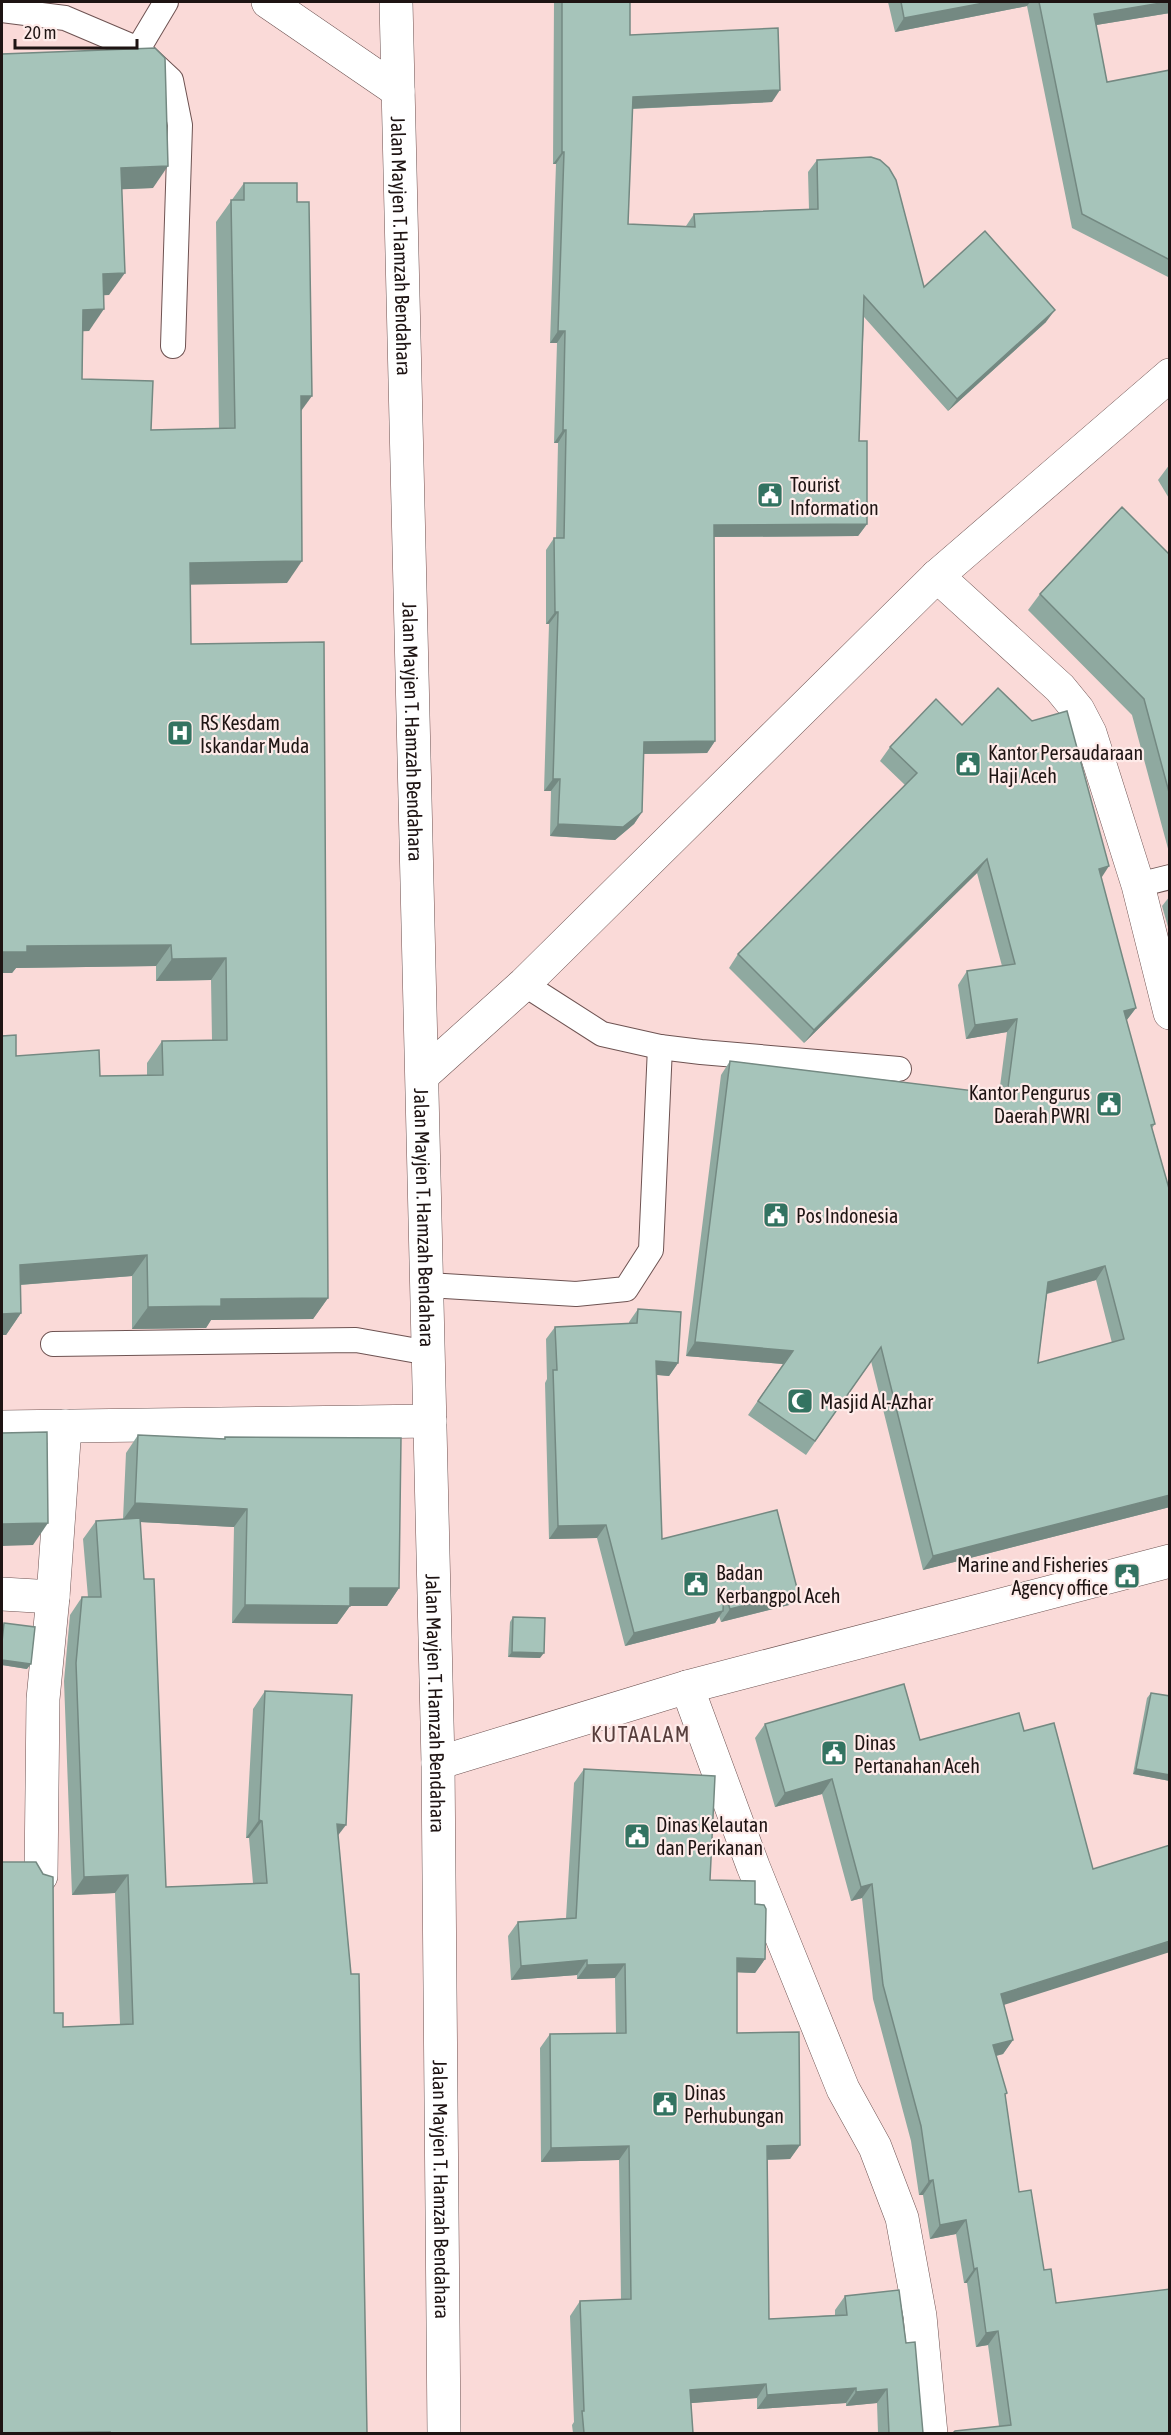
<svg xmlns="http://www.w3.org/2000/svg" width="1171" height="2435" font-family="'Asap Condensed',sans-serif">
  <style>
    .lines { fill: none; stroke-linecap: round; stroke-linejoin: round }
    .lane-casing { stroke: #6e5352; stroke-width: 26 }
    .street-casing { stroke: #6e5352; stroke-width: 34 }
    .secondary-casing { stroke: #6e5352; stroke-width: 34 }
    .lane { stroke: #fff; stroke-width: 24 }
    .street { stroke: #fff; stroke-width: 33 }
    .secondary { stroke: #fff; stroke-width: 33 }
    .wall { fill: #8fa9a0; fill-rule: evenodd }
    .shaded-wall { fill: #748982 }
    .building { fill: #a6c4ba; stroke: #748982; stroke-width: 1.5; fill-rule: evenodd }
    .labels { text-anchor: middle; dominant-baseline: central; stroke-width: 4.5; stroke-linejoin: round; paint-order: stroke }
    .street-label { font-size: 20px; fill: #1e1413; stroke: #feebe9 }
    .poi-label { font-size: 20px; fill: #1e1413; stroke: #feebe9; text-anchor: start }
    .quarter-label { font-size: 22px; letter-spacing: 1.5px; fill: #573e3c; stroke: #feebe9 }
  </style>
  <rect width="100%" height="100%" fill="#fadad8"/>
  <g class="lines">
    <defs>
      <g id="lane">
        <polyline points="2,10 65,18 138,49 166,2"/>
        <polyline points="142,53 171,80 180,125 173,346"/>
        <polyline points="1138,885 1170,877"/>
        <polyline points="524,984 602,1034 660,1047 701,1052 899,1069"/>
        <polyline points="428,1285 576,1294 626,1289 651,1250 660,1047"/>
        <polyline points="53,1344 356,1340 429,1353"/>
      </g>
      <g id="street">
        <polyline points="268,2 398,91"/>
        <polyline points="937,576 1060,688 1078,710 1090,733 1138,885 1170,1013"/>
        <polyline points="423,1075 524,984 937,576 1170,375"/>
        <polyline points="2,1427 430,1421"/>
        <polyline points="2,1594 53,1597"/>
        <polyline points="687,1687 753,1866 843,2089 875,2147 902,2218 920,2316 931,2434"/>
        <polyline points="438,1763 687,1687 1170,1561"/>
        <polyline points="41,1876 43,1699 53,1597 65,1426"/>
      </g>
      <g id="secondary">
        <path id="s1" d="M396 2 438 1763 444 2434"/>
      </g>
    </defs>
    <!-- lane casing -->
    <use href="#lane" class="lane-casing"/>
    <!-- street casing -->
    <use href="#street" class="street-casing"/>
    <!-- secondary casing -->
    <use href="#secondary" class="secondary-casing"/>
    <!-- lane -->
    <use href="#lane" class="lane"/>
    <!-- street -->
    <use href="#street" class="street"/>
    <!-- secondary -->
    <use href="#secondary" class="secondary"/>
  </g>
  <!-- wall -->
  <g class="wall">
    <polygon points="554,2 630,2 630,35 772,102 632,109 628,224 686,226 694,214 809,209 808,172 817,160 924,287 1046,322 948,411 864,317 859,441 867,524 858,536 714,537 715,741 707,753 644,754 642,812 634,824 615,840 550,836 551,791 544,791 549,624 546,624 546,550 554,538 556,538 558,443 554,443 557,343 550,343 556,164 553,164"/>
    <polygon points="888,2 1170,2 1170,13 1096,25 1107,82 1170,70 1170,278 1072,228 1027,6 895,32"/>
    <polygon points="2,54 153,188 122,189 109,295 103,295 89,331 83,331 82,379 151,430 219,428 216,222 244,183 301,411 287,583 190,584 191,644 328,1298 313,1319 211,1320 206,1328 132,1329 132,1276 20,1285 21,1313 6,1335 2,1335 2,1036 16,1056 100,1076 147,1075 147,1063 162,1041 212,1040 211,980 156,981 156,966 16,968 12,973"/>
    <polygon points="1170,464 1170,500 1158,480"/>
    <polygon points="1170,555 1170,856 1132,715 1028,610 1040,594"/>
    <path d="M890 747 1101 878 1136 1008 1126 1021 1155 1124 1152 1128 1170 1192V1507L923 1570 871 1361 806 1455 748 1415 783 1364 686 1356 721 1075 730 1061 999 1094 1007 1032 966 1039 958 985 967 971 1002 966 977 873 804 1043 729 968 738 954 905 785 880 761ZM1096 1280 1112 1343 1038 1363 1047 1294Z"/>
    <polygon points="1170,896 1170,934 1162,906"/>
    <polygon points="638,1309 678,1363 669,1376 657,1375 662,1539 798,1592 789,1605 721,1622 719,1616 715,1623 625,1646 597,1538 549,1539 545,1383 547,1379 546,1339 555,1327 629,1324 629,1322"/>
    <polygon points="138,1435 224,1439 225,1437 399,1588 387,1606 350,1606 337,1624 232,1623 234,1527 140,1522 166,1887 253,1883 249,1838 246,1838 253,1709 265,1691 338,1835 367,2433 2,2433 54,2013 63,2027 120,2024 115,1893 72,1895 64,1681 70,1615 82,1597 88,1597 83,1539 96,1521 123,1519 126,1453"/>
    <polygon points="513,1617 540,1658 508,1657 510,1622"/>
    <polygon points="4,1623 27,1669 2,1665 2,1627"/>
    <polygon points="1151,1693 1170,1696 1170,1781 1133,1774 1147,1698"/>
    <polygon points="765,1724 920,1740 1024,1731 1093,1869 1004,2005 1013,2040 1003,2054 996,2056 1005,2096 1019,2192 1044,2270 1056,2303 1170,2433 999,2426 988,2345 976,2347 967,2283 964,2283 956,2234 930,2239 923,2195 919,2195 911,2141 873,1999 862,1898 851,1901 822,1794 775,1807 755,1738"/>
    <polygon points="584,1769 710,1880 755,1904 765,1959 755,1973 737,1972 737,2033 800,2145 790,2159 767,2160 769,2319 835,2315 835,2310 845,2296 906,2343 923,2433 878,2433 877,2403 846,2406 846,2403 757,2409 757,2398 691,2403 693,2433 573,2433 572,2425 574,2422 570,2316 580,2301 621,2300 619,2160 541,2162 540,2048 550,2034 616,2033 615,1978 577,1979 577,1975 511,1980 508,1936 518,1922 566,1918 574,1783"/>
  </g>
  <!-- shaded-wall -->
  <g class="shaded-wall">
    <polygon points="989,2 1030,2 1027,6 895,32 904,18"/>
    <polygon points="1170,2 1170,13 1084,27 1094,14"/>
    <polygon points="780,90 772,102 624,109 633,97"/>
    <polygon points="562,152 564,152 556,164 553,164"/>
    <polygon points="168,166 153,188 106,190 121,168"/>
    <polygon points="125,273 109,295 88,296 103,274"/>
    <polygon points="104,309 89,331 68,332 83,310"/>
    <polygon points="1055,310 1046,322 948,411 957,399"/>
    <polygon points="558,331 565,331 557,343 550,343"/>
    <polygon points="301,396 312,396 296,418"/>
    <polygon points="563,430 566,430 558,443 554,443"/>
    <polygon points="867,524 858,536 705,537 714,525"/>
    <polygon points="302,561 287,583 175,585 190,563"/>
    <polygon points="555,612 558,612 549,624 546,624"/>
    <polygon points="715,741 707,753 636,754 644,742"/>
    <polygon points="553,779 560,779 551,791 544,791"/>
    <polygon points="642,812 634,824 615,840 550,836 558,824"/>
    <polygon points="987,859 977,873 804,1043 814,1030"/>
    <polygon points="1109,866 1100,880 1099,869"/>
    <polygon points="171,945 156,966 16,968 12,973 2,973 2,952 27,946"/>
    <polygon points="226,958 211,980 156,981 172,959"/>
    <polygon points="1136,1008 1126,1021 1124,1011"/>
    <polygon points="1017,1019 1007,1032 966,1039 975,1025"/>
    <polygon points="147,1255 132,1276 5,1286 20,1265"/>
    <polygon points="1105,1266 1096,1280 1038,1296 1048,1282"/>
    <polygon points="328,1298 313,1319 211,1320 206,1328 132,1329 148,1307 221,1299"/>
    <polygon points="21,1313 6,1335 2,1335 2,1314"/>
    <polygon points="695,1342 793,1351 783,1364 686,1356"/>
    <polygon points="656,1361 678,1363 669,1376 648,1374"/>
    <polygon points="1170,1495 1170,1507 923,1570 933,1556"/>
    <polygon points="135,1503 247,1509 234,1527 122,1521"/>
    <polygon points="48,1523 33,1545 2,1546 2,1524"/>
    <polygon points="606,1525 597,1538 549,1539 558,1526"/>
    <polygon points="350,1588 399,1588 387,1606 338,1606"/>
    <polygon points="798,1592 789,1605 721,1622 730,1609"/>
    <polygon points="245,1605 350,1606 337,1624 232,1623"/>
    <polygon points="723,1611 715,1623 625,1646 634,1633"/>
    <polygon points="512,1652 544,1653 540,1658 508,1657"/>
    <polygon points="2,1660 31,1664 27,1669 2,1665"/>
    <polygon points="1136,1769 1170,1775 1170,1781 1133,1774"/>
    <polygon points="832,1779 822,1794 775,1807 785,1793"/>
    <polygon points="259,1820 262,1821 249,1838 246,1838"/>
    <polygon points="337,1824 346,1825 333,1842"/>
    <polygon points="128,1875 115,1893 72,1895 84,1877"/>
    <polygon points="872,1884 862,1898 851,1901 861,1887"/>
    <polygon points="1170,1941 1170,1952 991,2009 1001,1994"/>
    <polygon points="737,1958 765,1959 755,1973 727,1972"/>
    <polygon points="587,1960 577,1975 511,1980 521,1966"/>
    <polygon points="625,1964 615,1978 577,1979 587,1965"/>
    <polygon points="1013,2040 1003,2054 983,2059 993,2045"/>
    <polygon points="800,2145 790,2159 757,2160 767,2146"/>
    <polygon points="629,2146 619,2160 541,2162 551,2148"/>
    <polygon points="933,2180 923,2195 919,2195 929,2181"/>
    <polygon points="966,2220 956,2234 930,2239 940,2225"/>
    <polygon points="977,2268 967,2283 964,2283 974,2269"/>
    <polygon points="998,2331 988,2345 976,2347 986,2333"/>
    <polygon points="766,2384 757,2398 680,2404 690,2390"/>
    <polygon points="856,2388 846,2403 757,2409 767,2395"/>
    <polygon points="887,2389 877,2403 846,2406 856,2392"/>
    <polygon points="110,2432 109,2433 2,2433"/>
  </g>
  <!-- building -->
  <g class="building">
    <polygon points="562,2 630,2 630,35 778,28 780,90 633,97 628,224 695,227 694,214 818,209 817,160 871,157 880,160 889,168 896,180 924,287 985,231 1055,310 957,399 864,296 859,441 867,441 867,524 714,525 715,741 644,742 642,812 623,827 558,824 560,779 553,779 558,612 555,612 554,538 564,538 566,430 563,430 565,331 558,331 564,152 562,152"/>
    <polygon points="901,2 989,2 904,18"/>
    <polygon points="1039,2 1167,2 1094,14 1107,82 1170,70 1170,260 1082,214"/>
    <polygon points="155,48 165,58 168,166 121,168 125,273 103,274 104,309 83,310 82,379 153,381 151,430 235,428 231,200 244,200 244,183 297,183 297,202 309,202 312,396 301,396 302,561 190,563 191,644 324,642 328,1298 221,1299 221,1306 148,1307 147,1255 20,1265 21,1313 2,1314 2,1036 16,1035 16,1056 99,1050 100,1076 163,1075 162,1041 227,1040 226,958 172,959 171,945 27,946 27,952 2,952 2,54"/>
    <polygon points="1122,507 1170,555 1170,796 1144,699 1040,594"/>
    <path d="M998 688 1032 721 1067 711 1109 866 1099 869 1136 1008 1124 1011 1155 1124 1151 1125 1170 1192V1495L933 1556 881 1347 815 1441 758 1401 793 1351 695 1342 730 1061 1007 1095 1017 1019 975 1025 967 971 1015 964 987 859 814 1030 738 954 917 773 890 747 936 699 962 725ZM1105 1266 1124 1339 1038 1363 1048 1282Z"/>
    <polygon points="638,1309 681,1312 678,1363 656,1361 662,1539 777,1510 798,1592 730,1609 724,1591 723,1611 634,1633 606,1525 558,1526 553,1370 557,1370 555,1327 637,1323"/>
    <polygon points="47,1432 48,1523 2,1524 2,1433"/>
    <polygon points="138,1435 225,1439 225,1437 401,1438 399,1588 350,1588 350,1606 245,1605 247,1509 135,1503"/>
    <polygon points="140,1518 144,1579 154,1579 166,1887 267,1883 262,1821 259,1820 265,1691 352,1695 346,1825 337,1824 351,1974 359,1974 367,2433 110,2433 110,2432 2,2433 2,1862 36,1862 43,1874 53,1877 54,2013 63,2013 63,2027 133,2024 128,1875 84,1877 76,1663 82,1597 101,1597 96,1521"/>
    <polygon points="513,1617 545,1618 544,1653 512,1652"/>
    <polygon points="4,1623 35,1627 31,1664 2,1660 2,1642"/>
    <polygon points="904,1684 920,1740 1019,1713 1024,1731 1054,1723 1093,1869 1170,1845 1170,1941 1001,1994 1013,2040 993,2045 1007,2093 1005,2094 1019,2192 1031,2190 1044,2270 1051,2269 1056,2303 1170,2289 1170,2433 953,2433 955,2431 1011,2425 998,2331 986,2333 977,2268 974,2269 966,2220 940,2225 933,2180 929,2181 921,2126 883,1985 872,1884 861,1887 832,1779 785,1793 765,1724"/>
    <polygon points="1151,1693 1170,1696 1170,1775 1136,1769"/>
    <polygon points="584,1769 715,1776 710,1880 755,1881 755,1904 764,1905 766,1909 765,1959 737,1958 737,2033 799,2032 800,2145 767,2146 769,2319 847,2315 845,2296 899,2290 906,2343 915,2342 923,2433 889,2433 887,2389 856,2392 856,2388 767,2395 766,2384 690,2390 693,2433 584,2433 582,2411 584,2411 580,2301 631,2299 629,2146 551,2148 550,2034 626,2033 625,1964 587,1965 587,1960 521,1966 518,1922 576,1918"/>
  </g>
  <!-- icons -->
  <defs>
    <symbol id="civic-square" viewBox="-11 -11 22 22"><rect x="-9" y="-9" width="18" height="18" rx="4" fill="#337361" stroke="#feebe9"/><path d="M-.6-6.5H3V-4.5H.6V-3L4-1V1h2V6H-6V1h2V-1L-.6-3ZM-1.2 2.5V6h2.4V2.5Z" fill="#fff"/></symbol>
    <symbol id="hospital-square" viewBox="-11 -11 22 22"><rect x="-9" y="-9" width="18" height="18" rx="4" fill="#337361" stroke="#feebe9"/><path d="M-5-5h3v3.5h4V-5h3V5h-3V1.5h-4V5h-3Z" fill="#fff"/></symbol>
    <symbol id="mosque-square" viewBox="-11 -11 22 22"><rect x="-9" y="-9" width="18" height="18" rx="4" fill="#337361" stroke="#feebe9"/><path d="M3.5-4.9A6 6 0 1 0 3.5 4.9A5 5 0 1 1 3.5-4.9Z" fill="#fff"/></symbol>
  </defs>
  <g fill-rule="evenodd">
    <use href="#civic-square" x="755" y="480" width="30" height="30"/>
    <use href="#hospital-square" x="165" y="718" width="30" height="30"/>
    <use href="#civic-square" x="953" y="749" width="30" height="30"/>
    <use href="#civic-square" x="1094" y="1089" width="30" height="30"/>
    <use href="#civic-square" x="761" y="1200" width="30" height="30"/>
    <use href="#mosque-square" x="785" y="1386" width="30" height="30"/>
    <use href="#civic-square" x="1112" y="1561" width="30" height="30"/>
    <use href="#civic-square" x="681" y="1569" width="30" height="30"/>
    <use href="#civic-square" x="819" y="1738" width="30" height="30"/>
    <use href="#civic-square" x="622" y="1821" width="30" height="30"/>
    <use href="#civic-square" x="650" y="2089" width="30" height="30"/>
  </g>
  <g class="labels">
    <!-- street labels -->
    <g class="street-label">
      <text stroke="none"><textPath href="#s1" startOffset="244">Jalan Mayjen T. Hamzah Bendahara</textPath></text>
      <text stroke="none"><textPath href="#s1" startOffset="730">Jalan Mayjen T. Hamzah Bendahara</textPath></text>
      <text stroke="none"><textPath href="#s1" startOffset="1216">Jalan Mayjen T. Hamzah Bendahara</textPath></text>
      <text stroke="none"><textPath href="#s1" startOffset="1702">Jalan Mayjen T. Hamzah Bendahara</textPath></text>
      <text stroke="none"><textPath href="#s1" startOffset="2188">Jalan Mayjen T. Hamzah Bendahara</textPath></text>
    </g>
    <!-- poi labels -->
    <g class="poi-label">
      <text x="790" y="484">Tourist<tspan x="790" dy="23">Information</tspan></text>
      <text x="200" y="722">RS Kesdam<tspan x="200" dy="23">Iskandar Muda</tspan></text>
      <text x="988" y="752">Kantor Persaudaraan<tspan x="988" dy="23">Haji Aceh</tspan></text>
      <text x="1090" y="1092" text-anchor="end">Kantor Pengurus<tspan x="1090" dy="23">Daerah PWRI</tspan></text>
      <text x="796" y="1215">Pos Indonesia</text>
      <text x="820" y="1401">Masjid Al-Azhar</text>
      <text x="1108" y="1564" text-anchor="end">Marine and Fisheries<tspan x="1108" dy="23">Agency office</tspan></text>
      <text x="716" y="1572">Badan<tspan x="716" dy="23">Kerbangpol Aceh</tspan></text>
      <text x="854" y="1742">Dinas<tspan x="854" dy="23">Pertanahan Aceh</tspan></text>
      <text x="656" y="1824">Dinas Kelautan<tspan x="656" dy="23">dan Perikanan</tspan></text>
      <text x="684" y="2092">Dinas<tspan x="684" dy="23">Perhubungan</tspan></text>
    </g>
    <!-- quarter labels -->
    <g class="quarter-label">
      <text x="641" y="1734">KUTAALAM</text>
    </g>
  </g>
  <!-- border -->
  <rect width="1171" height="2435" fill="none" stroke="#1e1413" stroke-width="6"/>
  <!-- scale -->
  <path d="M15 39v9h122v-9" fill="none" stroke="#1e1413" stroke-width="3"/>
  <text x="24" y="39" font-size="18" fill="#1e1413" stroke="#feebe9" stroke-width="4.5" paint-order="stroke">20 m</text>
</svg>
